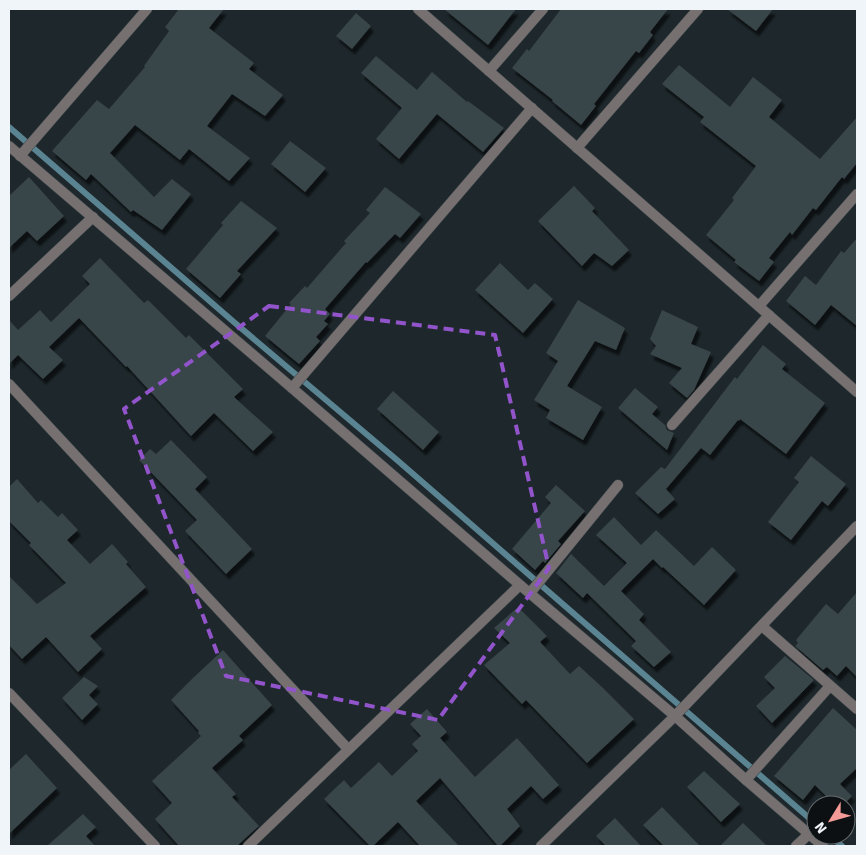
<svg xmlns="http://www.w3.org/2000/svg" width="866" height="855" font-family="Signika,sans-serif">
  <style>
    .lines { fill: none; stroke-linecap: round; stroke-linejoin: round }
    .stream { stroke: #5a8492; stroke-width: 6 }
    .building { fill: #394448; filter: url(#shadow) }
    .minor-casing { stroke: #3b4549; stroke-width: 11 }
    .tertiary-casing { stroke: #3b4549; stroke-width: 11 }
    .minor { stroke: #767070; stroke-width: 10 }
    .tertiary { stroke: #767070; stroke-width: 10 }
    .marked { fill: none; stroke: #9254ca; stroke-width: 4; stroke-dasharray: 10 6; stroke-linejoin: round }
  </style>
  <defs>
    <filter id="shadow"><feDropShadow dx="3" dy="5.5" stdDeviation="1" flood-color="#0009"/></filter>
  </defs>
  <rect width="100%" height="100%" fill="#1e282c"/>
  <g class="lines">
    <!-- stream -->
    <g class="stream">
      <polyline points="9,127 235,323 397,460 816,824"/>
      <polyline points="829,835 842,846"/>
    </g>
  </g>
  <!-- building -->
  <g class="building">
    <polygon points="179,9 224,9 209,28 254,63 249,69 283,95 265,116 232,94 207,126 250,158 229,181 189,149 180,160 135,125 110,153 154,197 172,179 191,194 162,230 133,210 131,212 91,174 86,180 52,151 97,100 109,109 145,67 144,66 169,31 165,27"/>
    <polygon points="444,9 516,9 488,45"/>
    <polygon points="561,9 668,9 650,32 653,35 639,53 636,51 594,104 596,106 581,125 552,101 553,100 512,68 527,49 529,51"/>
    <polygon points="727,9 773,9 756,31"/>
    <polygon points="356,13 371,26 352,49 336,36"/>
    <polygon points="376,56 417,90 432,72 467,102 468,101 504,128 483,152 437,114 399,159 376,139 402,108 361,73"/>
    <polygon points="679,65 730,107 753,77 782,100 769,117 820,159 857,117 857,163 844,179 842,177 816,210 813,208 792,235 790,232 769,258 774,262 759,281 734,262 736,260 706,235 734,200 732,198 756,166 700,122 704,117 662,84"/>
    <polygon points="290,141 326,168 305,192 271,164"/>
    <polygon points="29,177 64,216 37,241 27,231 9,248 9,196"/>
    <polygon points="574,186 595,208 592,211 629,250 612,266 594,253 582,266 538,221"/>
    <polygon points="385,187 421,214 400,238 395,234 367,263 366,262 325,309 330,314 324,321 328,324 316,337 320,341 299,364 265,336 291,304 289,303 305,286 307,288 346,243 344,241 370,213 366,210"/>
    <polygon points="241,201 277,228 237,271 241,274 220,298 186,269 223,225 221,223"/>
    <polygon points="857,238 857,326 831,305 815,325 786,301 805,276 816,285 841,251 844,253"/>
    <polygon points="100,258 144,303 148,300 186,338 189,335 243,389 234,397 273,432 253,451 214,413 191,436 127,366 126,367 79,318 49,347 63,360 43,379 18,355 9,364 9,320 18,330 40,310 51,322 90,284 82,276"/>
    <polygon points="500,263 528,290 535,283 553,299 523,333 475,290"/>
    <polygon points="578,300 625,328 616,350 595,341 567,386 602,407 583,440 546,418 550,410 534,400 558,361 546,353"/>
    <polygon points="662,310 698,327 691,344 711,352 694,390 687,398 669,383 682,368 650,354 656,346 650,339"/>
    <polygon points="763,345 786,364 782,369 825,403 786,454 740,419 739,421 738,420 710,455 701,448 666,489 675,499 658,514 635,493 661,467 665,469 735,377 737,379"/>
    <polygon points="635,388 658,407 652,414 665,425 667,430 674,433 667,450 618,408"/>
    <polygon points="393,391 439,432 423,450 377,409"/>
    <polygon points="171,440 207,477 195,489 252,549 226,574 185,531 197,520 139,460 150,449 156,454"/>
    <polygon points="811,456 846,484 828,506 822,501 791,540 768,522 799,482 794,478"/>
    <polygon points="17,479 38,503 41,500 58,517 62,513 78,530 67,540 90,564 112,544 128,562 126,564 146,587 90,636 102,649 78,672 46,637 22,659 9,645 9,576 37,604 66,583 29,545 31,543 9,521 9,487"/>
    <polygon points="556,485 585,511 558,541 561,544 545,563 543,561 535,570 512,549 551,503 545,497"/>
    <polygon points="614,517 641,545 656,530 694,566 712,547 736,570 704,605 663,567 662,568 653,559 621,591 644,614 639,620 671,652 654,667 631,646 636,641 587,593 583,598 556,573 571,554 604,586 627,563 596,535"/>
    <polygon points="857,592 857,677 846,666 837,676 827,667 823,670 795,646 798,643 796,640 826,604 838,614"/>
    <polygon points="518,607 547,636 540,642 570,674 579,666 603,688 634,719 587,763 526,700 522,704 484,665 510,643 494,628"/>
    <polygon points="223,650 272,705 239,736 243,740 212,768 236,794 232,797 259,826 237,846 179,846 155,819 172,803 152,781 201,736 198,733 199,731 171,700 193,678"/>
    <polygon points="785,656 814,680 772,723 756,706 775,688 764,677"/>
    <polygon points="84,677 98,686 89,695 98,704 82,720 62,698"/>
    <polygon points="833,708 857,730 857,768 840,784 852,796 843,805 835,805 815,785 803,800 774,776"/>
    <polygon points="427,709 447,732 440,738 475,777 517,738 559,785 543,799 531,786 507,809 520,826 500,846 498,846 440,778 416,801 459,846 420,846 398,822 373,846 370,846 324,799 344,780 351,788 379,762 392,776 418,751 412,744 421,736 410,724"/>
    <polygon points="26,754 57,788 9,834 9,770"/>
    <polygon points="704,771 740,804 721,822 687,787"/>
    <polygon points="662,807 700,846 664,846 643,825"/>
    <polygon points="83,814 96,827 86,836 95,846 47,846"/>
    <polygon points="615,818 641,846 606,846 596,836"/>
    <polygon points="743,823 767,846 720,846"/>
  </g>
  <g class="lines">
    <defs>
      <g id="minor">
        <polyline points="418,9 857,392"/>
        <polyline points="489,71 543,9"/>
        <polyline points="9,146 292,388 520,585 675,716 746,780 823,846"/>
        <polyline points="577,148 698,9"/>
        <polyline points="20,156 147,9"/>
        <polyline points="759,306 857,194"/>
        <polyline points="9,384 348,749"/>
        <polyline points="292,388 532,108"/>
        <polyline points="672,425 769,315"/>
        <polyline points="530,593 618,485"/>
        <polyline points="762,626 857,709"/>
        <polyline points="746,780 830,686"/>
        <polyline points="248,846 520,585"/>
        <polyline points="796,846 809,834"/>
      </g>
      <g id="tertiary">
        <polyline points="9,296 93,217"/>
        <polyline points="9,693 155,846"/>
        <polyline points="541,846 675,716 857,526"/>
      </g>
    </defs>
    <!-- minor casing -->
    <use href="#minor" class="minor-casing"/>
    <!-- tertiary casing -->
    <use href="#tertiary" class="tertiary-casing"/>
    <!-- minor -->
    <use href="#minor" class="minor"/>
    <!-- tertiary -->
    <use href="#tertiary" class="tertiary"/>
  </g>
  <!-- marked area -->
  <path class="marked" d="M269 306 495 335 549 568 438 720 226 676 124 409Z"/>
  <!-- border -->
  <rect width="866" height="855" fill="none" stroke="#eff5f8" stroke-width="20"/>
  <!-- north arrow -->
  <g transform="translate(831 820) rotate(233)"><circle r="24" fill="#0c1012" stroke="#676c6e"/>
  <path d="M0-4L9 19L0 12L-9 19Z" fill="#f59b97"/>
  <text y="-8" font-size="14" font-weight="bold" text-anchor="middle" fill="#eff5f8">N</text>
  </g>
</svg>
